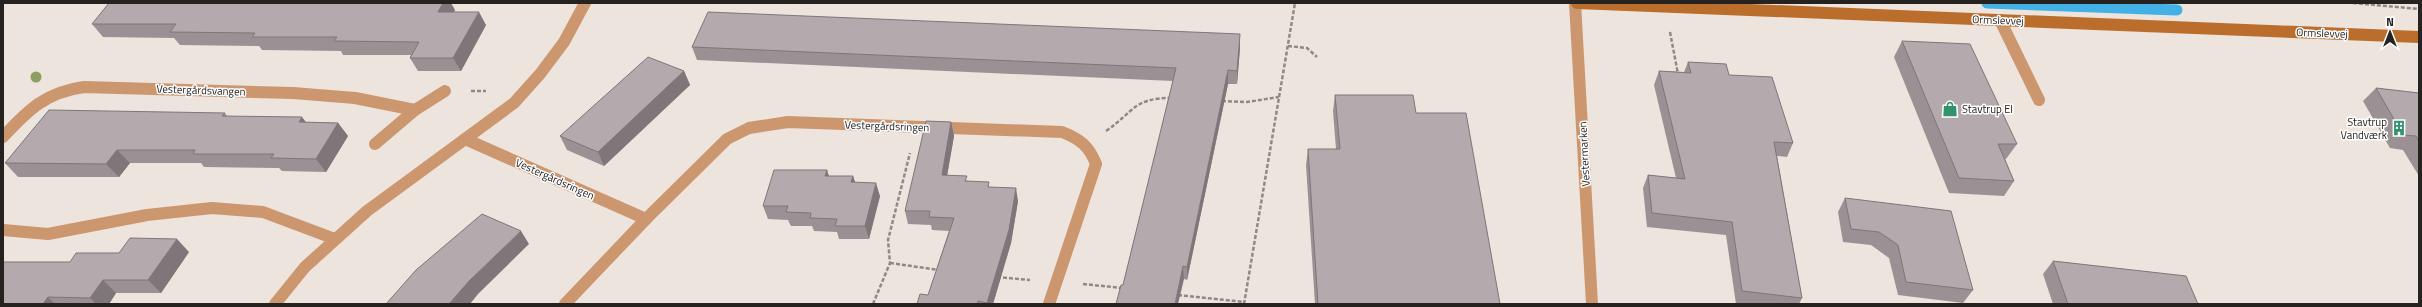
<svg xmlns="http://www.w3.org/2000/svg" width="2422" height="307" font-family="'Titillium Web',sans-serif">
  <style>
    .lines { fill: none; stroke-linecap: round; stroke-linejoin: round }
    .stream { stroke: #43b0e6; stroke-width: 11 }
    .path { stroke: #8f8984; stroke-width: 2.5; stroke-dasharray: 4 2; stroke-linecap: butt }
    .lane { stroke: #cc966f; stroke-width: 12 }
    .street { stroke: #cc966f; stroke-width: 12 }
    .secondary { stroke: #bb6d2b; stroke-width: 12 }
    .tree { fill: #8d9e64 }
    .wall { fill: #9b9194 }
    .shaded-wall { fill: #7e7678 }
    .building { fill: #b4a9ac; stroke: #7e7678 }
    .labels { text-anchor: middle; dominant-baseline: central; stroke-width: 3; stroke-linejoin: round; paint-order: stroke }
    .street-label { font-size: 11px; fill: #252220; stroke: #fff }
    .poi-label { font-size: 11px; fill: #252220; stroke: #fff; text-anchor: start }
  </style>
  <rect width="100%" height="100%" fill="#ece4dd"/>
  <g class="lines">
    <!-- stream -->
    <polyline class="stream" points="1987,3 2177,10"/>
    <!-- path -->
    <g class="path">
      <polyline points="2353,3 2419,9"/>
      <polyline points="1670,32 1678,74"/>
      <polyline points="1288,46 1307,48 1317,57"/>
      <polyline points="471,91 486,91"/>
      <polyline points="1222,101 1247,102 1279,97"/>
      <path d="M1106 131C1134 112 1133 98 1171 98"/>
      <polyline points="890,263 939,270"/>
      <polyline points="997,277 1030,280"/>
      <polyline points="1083,284 1122,288"/>
      <polyline points="1178,295 1244,302"/>
      <polyline points="873,304 890,263 888,240 910,153"/>
      <polyline points="1244,304 1295,3"/>
    </g>
    <!-- lane -->
    <polyline class="lane" points="2000,20 2039,100"/>
    <!-- street -->
    <g class="street">
      <polyline points="1575,3 1592,304"/>
      <path d="M3 137C28 110 46 92 84 87L293 93 355 98 415 110"/>
      <polyline points="465,139 646,219"/>
      <polyline points="375,144 415,110 445,91"/>
      <polyline points="3,230 48,234 147,215 212,208 263,212 335,239"/>
      <polyline points="275,304 305,267 367,211 514,103 540,74 564,42 585,3"/>
      <path d="M565 304 646 219 727 139 749 128 788 122 1062 132C1080 139 1089 146 1096 164L1049 304"/>
    </g>
    <!-- secondary -->
    <polyline class="secondary" points="1577,3 2419,37"/>
  </g>
  <!-- trees -->
  <circle class="tree" cx="36" cy="77" r="5.5"/>
  <!-- wall -->
  <g class="wall">
    <polygon points="455,10 454,12 486,25 461,71 418,71 410,58 411,55 343,55 341,51 262,50 259,46 180,45 174,38 103,37 92,24"/>
    <polygon points="1902,41 2017,144 2006,159 2005,159 2014,181 2004,196 1949,193 1894,57"/>
    <polygon points="692,47 1240,48 1237,84 1228,84 1187,280 1184,279 1123,285 1173,81 697,60"/>
    <polygon points="1688,62 1729,75 1793,143 1787,157 1777,156 1802,298 1799,304 1736,304 1726,235 1647,227 1643,188 1648,175 1676,178 1654,85 1659,71 1684,72"/>
    <polygon points="684,71 690,85 604,166 567,150 560,136"/>
    <polygon points="2376,88 2419,93 2419,176 2403,150 2390,148 2363,101"/>
    <polygon points="1335,95 1416,113 1500,304 1315,304 1306,165 1308,149 1336,149 1333,111"/>
    <polygon points="225,113 227,116 306,122 338,123 348,136 326,172 282,171 279,168 204,167 201,163 130,163 119,177 18,177 5,163"/>
    <polygon points="951,122 954,136 947,175 990,187 1018,201 1011,243 993,304 917,304 928,295 949,231 932,230 931,225 908,224 905,211"/>
    <polygon points="827,170 829,176 853,176 855,182 880,196 869,239 839,239 837,232 814,231 812,226 791,226 788,220 768,219 763,206"/>
    <polygon points="1845,198 1973,290 1963,303 1898,295 1889,258 1871,245 1843,242 1838,212"/>
    <polygon points="189,252 161,293 116,293 109,304 3,304 70,262 119,253"/>
    <polygon points="2053,261 2198,304 2053,304 2043,274"/>
  </g>
  <!-- shaded-wall -->
  <g class="shaded-wall">
    <polygon points="443,3 451,3 455,10 446,25 438,12"/>
    <polygon points="479,12 486,25 461,71 453,58"/>
    <polygon points="1240,34 1240,48 1237,84 1237,71"/>
    <polygon points="1228,70 1228,84 1187,280 1187,267"/>
    <polygon points="684,71 690,85 604,166 598,152"/>
    <polygon points="302,117 312,130 299,122"/>
    <polygon points="951,122 954,136 945,188 942,175"/>
    <polygon points="338,123 348,136 326,172 316,159"/>
    <polygon points="117,150 130,163 119,177 106,164"/>
    <polygon points="827,170 831,184 825,176"/>
    <polygon points="853,176 857,189 851,182"/>
    <polygon points="876,183 880,196 869,239 865,226"/>
    <polygon points="1016,188 1018,201 1011,243 993,304 987,304 987,303"/>
    <polygon points="521,231 529,244 478,294 470,304 449,304 469,281"/>
    <polygon points="177,239 189,252 161,293 148,280"/>
    <polygon points="1183,266 1184,279 1178,304 1175,304"/>
    <polygon points="103,280 116,293 109,304 96,304 90,298"/>
    <polygon points="48,297 55,304 43,304"/>
  </g>
  <!-- building -->
  <g class="building">
    <polygon points="109,3 443,3 438,12 479,12 453,58 410,58 419,42 334,41 337,37 252,37 255,33 170,32 176,24 92,24"/>
    <polygon points="708,12 1240,34 1237,71 1228,70 1187,267 1183,266 1175,304 1116,304 1121,285 1123,285 1176,68 692,47"/>
    <polygon points="1902,41 1970,44 2017,144 1998,144 2014,181 1959,178"/>
    <polygon points="648,57 684,71 598,152 560,136"/>
    <polygon points="1688,62 1726,64 1729,75 1772,77 1793,143 1774,142 1802,298 1742,291 1732,222 1652,213 1648,175 1685,179 1659,71 1691,73"/>
    <polygon points="2376,88 2419,93 2419,141 2416,136 2403,135"/>
    <polygon points="1335,95 1413,95 1416,113 1466,113 1500,304 1318,304 1308,149 1340,149"/>
    <polygon points="49,110 225,113 222,116 302,117 299,122 338,123 316,159 271,158 274,154 193,154 195,150 117,150 106,164 5,163"/>
    <polygon points="926,121 951,122 942,175 967,176 965,181 989,182 988,187 1016,188 1009,230 987,303 978,301 977,304 917,304 920,294 928,295 954,218 929,217 930,211 905,211"/>
    <polygon points="774,170 827,170 825,176 853,176 851,182 876,183 865,226 835,226 837,219 810,218 811,213 786,212 788,206 763,206"/>
    <polygon points="1845,198 1951,211 1973,290 1906,282 1898,245 1879,232 1851,229"/>
    <polygon points="482,214 521,231 469,281 449,304 386,304 416,270"/>
    <polygon points="130,238 177,239 148,280 103,280 90,298 48,297 43,304 3,304 3,262 70,262 76,253 119,253"/>
    <polygon points="2053,261 2186,276 2198,304 2068,304"/>
  </g>
  <!-- icons -->
  <defs>
    <symbol id="shop-bare" viewBox="-9 -9 18 18"><path d="M-5-2.5h2.3a2.7 3.5 0 0 1 5.4 0H5L5.5 6h-11ZM-1.5-2.5h3a1.5 2.3 0 0 0-3 0Z" fill="#31926b" stroke="#fff" stroke-width="2.5" paint-order="stroke"/></symbol>
    <symbol id="building-bare" viewBox="-9 -9 18 18"><path d="M-4-6H4V6H1V3H-1V6H-4ZM-2.5-4.3h1.7v1.8h-1.7ZM.8-4.3h1.7v1.8H.8ZM-2.5-1h1.7V.8h-1.7ZM.8-1h1.7V.8H.8Z" fill="#31926b" stroke="#fff" stroke-width="2.5" paint-order="stroke"/></symbol>
  </defs>
  <g fill-rule="evenodd">
    <use href="#shop-bare" x="1939" y="98" width="22" height="22"/>
    <use href="#building-bare" x="2388" y="117" width="22" height="22"/>
  </g>
  <g class="labels">
    <!-- street labels -->
    <g class="street-label">
      <text transform="translate(1998 20) rotate(2)">Ormslevvej</text>
      <text transform="translate(2322 33) rotate(2)">Ormslevvej</text>
      <text transform="translate(201 90) rotate(2)">Vestergårdsvangen</text>
      <text transform="translate(887 126) rotate(2)">Vestergårdsringen</text>
      <text transform="translate(1584 154) rotate(-93)">Vestermarken</text>
      <text transform="translate(555 179) rotate(24)">Vestergårdsringen</text>
    </g>
    <!-- poi labels -->
    <g class="poi-label">
      <text x="1962" y="109">Stavtrup El</text>
      <text x="2387" y="122" text-anchor="end">Stavtrup<tspan x="2387" dy="13">Vandværk</tspan></text>
    </g>
  </g>
  <!-- border -->
  <rect width="2422" height="307" fill="none" stroke="#252220" stroke-width="8"/>
  <!-- north arrow -->
  <g transform="translate(2390 32)" stroke="#ffffff" stroke-width="3" paint-order="stroke">
  <path d="M0-3L7 15L0 10L-7 15Z" fill="#252220"/>
  <text y="-6" font-size="11" font-weight="bold" text-anchor="middle" fill="#252220">N</text>
  </g>
</svg>
